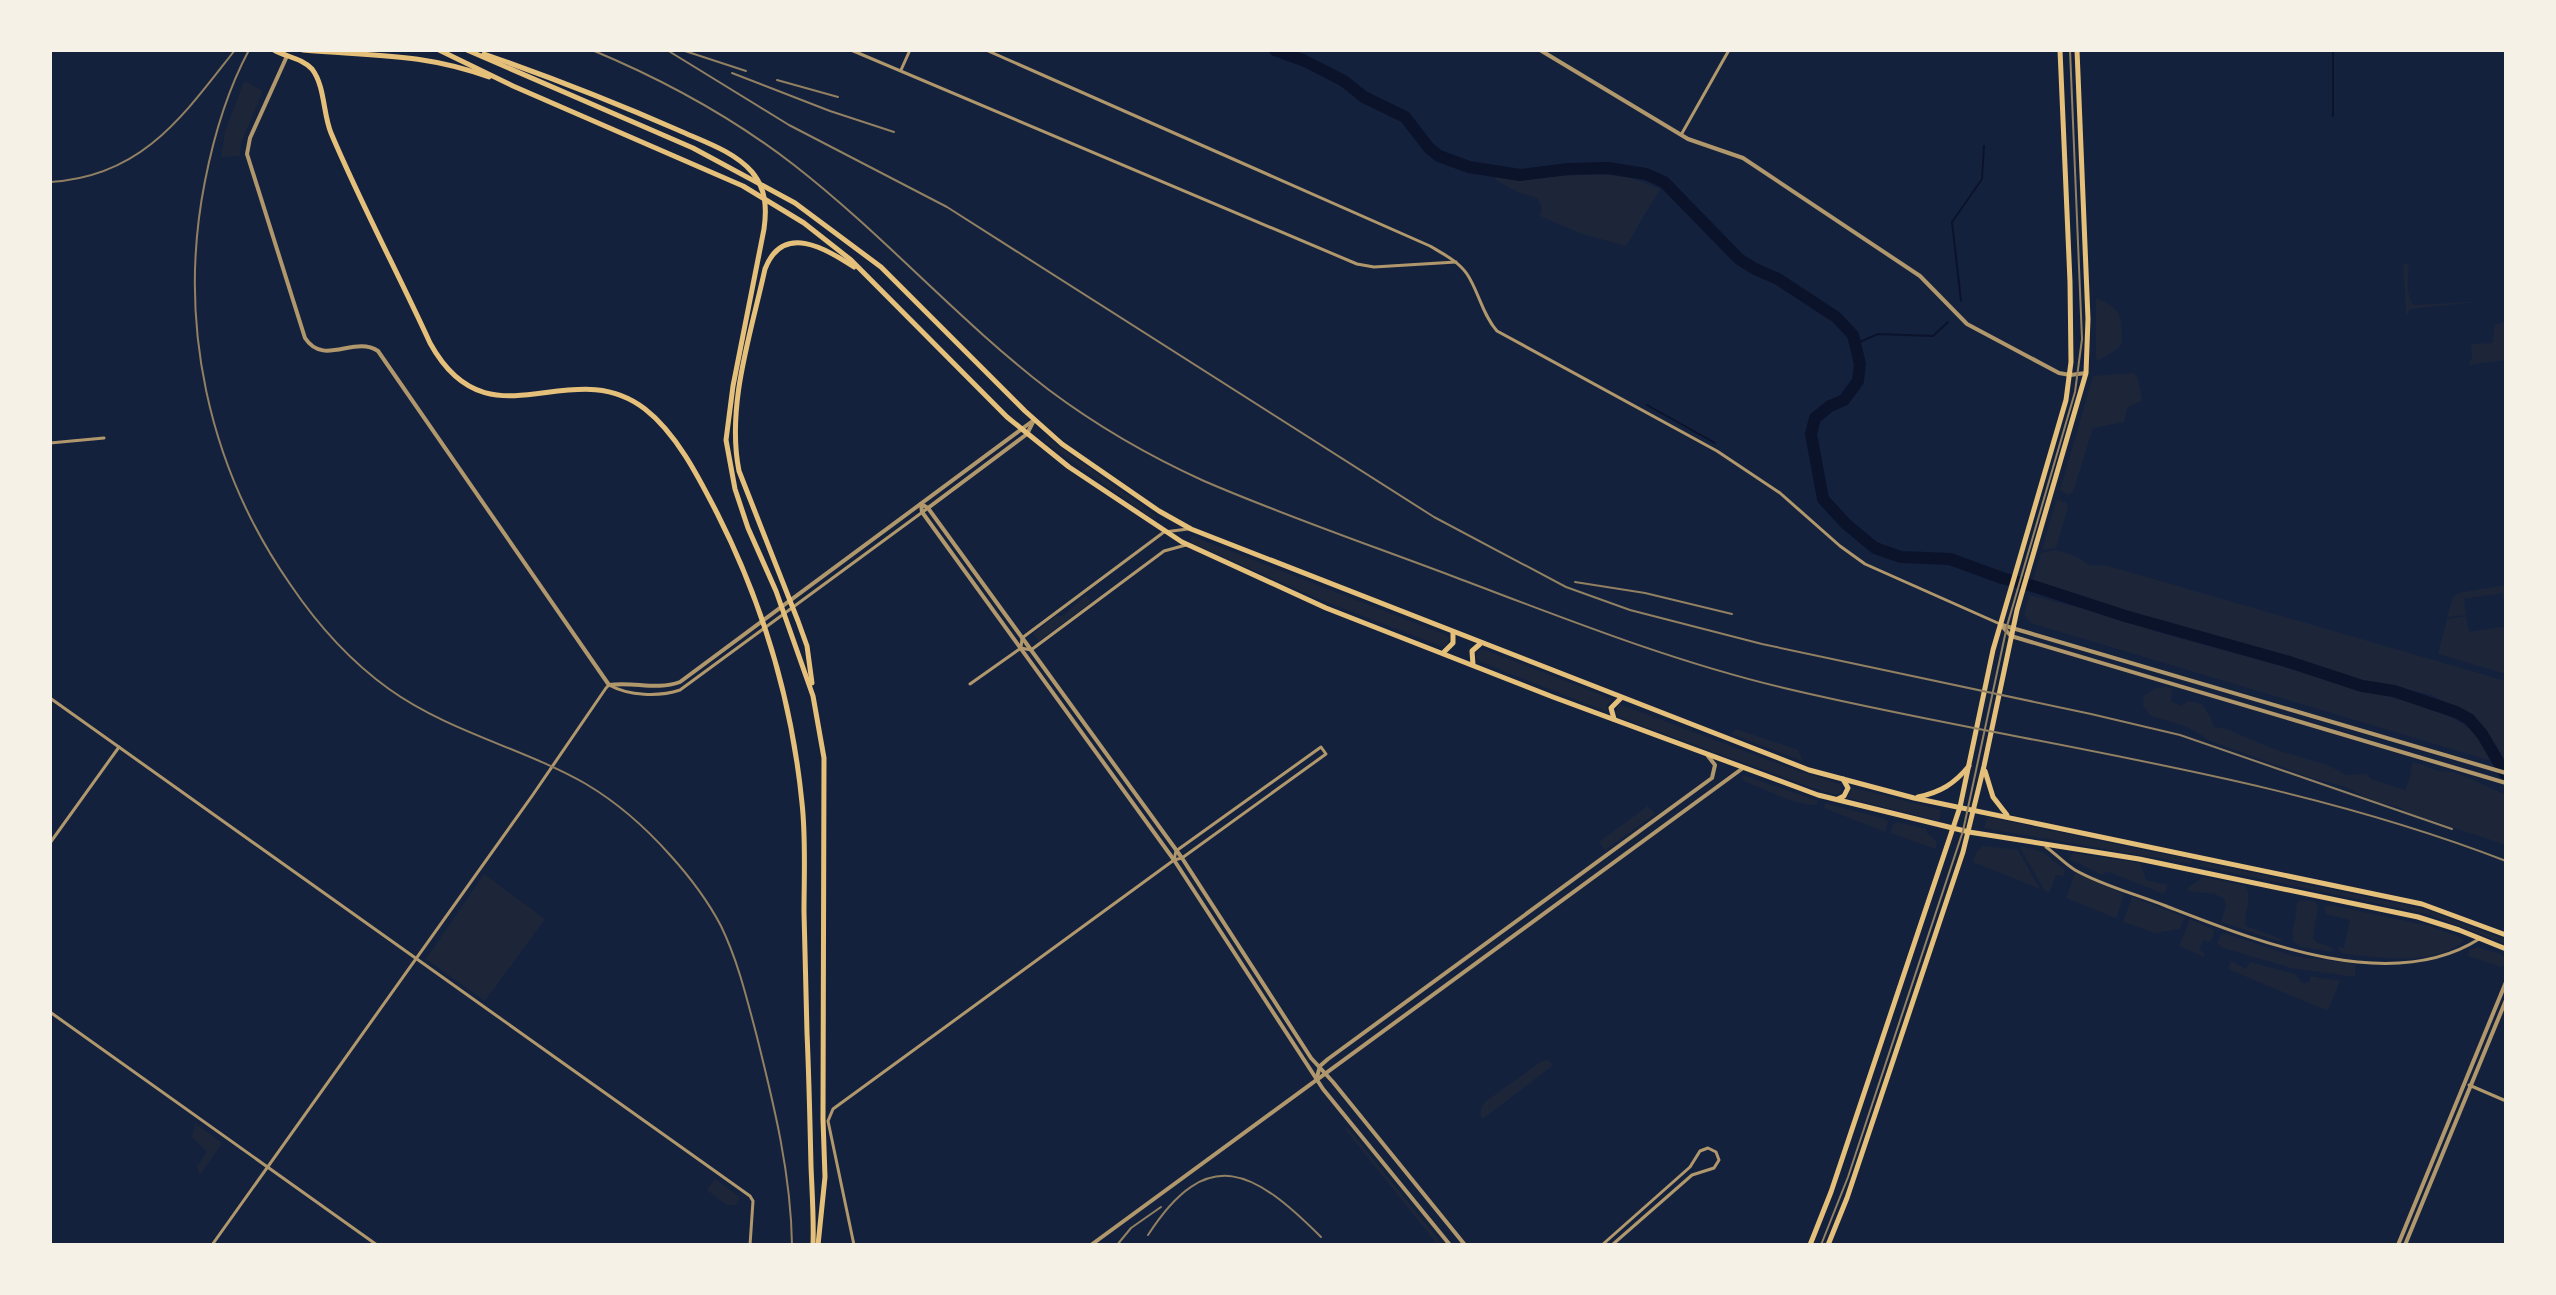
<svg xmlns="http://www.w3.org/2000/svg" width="2556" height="1295" font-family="Helvetica,sans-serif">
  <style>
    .green { fill: #1d2539 }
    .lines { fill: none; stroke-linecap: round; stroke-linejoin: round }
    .stream { stroke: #0b132b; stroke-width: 2 }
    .river { stroke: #0b132b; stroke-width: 12 }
    .minor { stroke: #b1986c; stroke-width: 3 }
    .tertiary { stroke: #b1986c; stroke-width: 4 }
    .primary { stroke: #e5c07b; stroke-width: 5 }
    .tram { stroke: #918062; stroke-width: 2 }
    .rail { stroke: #918062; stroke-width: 2 }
  </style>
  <rect width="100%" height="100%" fill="#14213d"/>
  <!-- green -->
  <g class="green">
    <polygon points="244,81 263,91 241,143 240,156 221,157 225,132"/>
    <polygon points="1507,173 1560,176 1601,174 1632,178 1660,189 1626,246 1582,234 1540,216 1542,207 1537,198 1517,192 1495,179"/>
    <path d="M2409 263C2408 275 2405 295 2414 305L2485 301 2409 309 2408 314 2405 312 2406 308 2403 264Z"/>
    <path d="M2096 298C2123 311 2121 314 2122 343L2117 349 2098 361 2096 359Z"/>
    <polygon points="2506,321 2506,360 2469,365 2472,357 2471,344 2493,343 2494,325"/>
    <polygon points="2134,373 2138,379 2142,401 2127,407 2124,422 2093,428 2073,492 2069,495 2060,490 2093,376"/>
    <polygon points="1047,438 1155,515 1156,518 1152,518 1044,441"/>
    <polygon points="2059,500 2066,503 2068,507 2056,548 2042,550 2056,501"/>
    <polygon points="1192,536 1446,635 1449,638 1448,643 1443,647 1319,599 1192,543 1190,540"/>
    <path d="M2055 550C2061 552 2069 553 2075 556 2091 564 2083 567 2105 565L2506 681V764L2500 755 2502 752 2498 754 2496 751 2498 746 2495 747 2476 721 2432 695 2376 682H2364L2216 636 2091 601 2033 581 2041 553Z"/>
    <polygon points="2506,585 2506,615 2502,593 2464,599 2466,615 2447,617 2453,597 2458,593"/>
    <polygon points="1086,595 1091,602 1039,641 1033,634 1056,616 1063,616"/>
    <path d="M2029 595 2112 616 2157 632 2350 685C2389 700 2455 706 2482 741 2487 747 2491 755 2495 762L2030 623 2024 614Z"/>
    <polygon points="2466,616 2469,632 2506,626 2506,674 2438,654 2447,619"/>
    <polygon points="1479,650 1485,650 1612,699 1607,705 1607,712 1481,662 1476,657"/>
    <path d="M2166 687 2172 689 2171 701 2181 706 2189 701 2202 704 2211 718 2214 727 2227 729 2271 748 2330 766 2346 775 2366 774 2371 779 2405 790 2410 778 2412 763C2422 763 2427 767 2435 770 2441 772 2448 771 2454 772 2474 779 2487 788 2506 794V845L2409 813 2396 806 2375 802 2346 787 2311 778 2208 740C2194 728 2171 720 2152 717L2143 706 2144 696 2156 688Z"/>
    <polygon points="1619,704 1787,767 1839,784 1842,790 1837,795 1807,786 1619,717 1616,713"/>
    <polygon points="1736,729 1798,750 1803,761 1731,734"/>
    <path d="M1746 776 1818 801 1817 805C1796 806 1767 790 1746 782L1741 777Z"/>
    <polygon points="1851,787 1941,810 1939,821 1848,798"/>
    <polygon points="1825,803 1885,819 1888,822 1885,832 1824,808"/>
    <polygon points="1648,806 1655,814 1605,850 1599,842"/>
    <polygon points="1987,817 2192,860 2191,864 1984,828"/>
    <polygon points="1897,822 1927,829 1926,832 1936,841 1936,849 1890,833 1893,825"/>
    <polygon points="1983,846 2018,850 2040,889 1973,862 1976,853"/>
    <polygon points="2021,846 2043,852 2065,870 2064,876 2056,875 2049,893 2045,891 2021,850"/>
    <polygon points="2072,853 2140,863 2146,880 2168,885 2164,894 2106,871 2102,875 2069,859"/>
    <polygon points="2201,862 2428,910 2506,940 2506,944 2427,914 2200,866"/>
    <polygon points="2075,873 2124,894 2116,918 2066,898"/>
    <polygon points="484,874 545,919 485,1001 426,959"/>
    <path d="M2203 877 2245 886C2254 899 2243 912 2246 926L2281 939V942L2221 922 2226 906 2224 898 2214 894 2189 891 2187 888Z"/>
    <polygon points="2132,897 2185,917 2180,929 2155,933 2123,922"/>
    <path d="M2306 900 2314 901 2318 906 2313 938 2316 942 2333 948 2332 952 2301 947 2293 941C2290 928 2299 915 2296 905L2299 901Z"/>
    <path d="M2330 905 2430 926 2462 938 2464 941C2432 967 2382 957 2344 954L2339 950V947L2344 948 2350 920 2326 914 2324 907Z"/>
    <polygon points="2190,919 2213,930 2214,935 2210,942 2203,940 2199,950 2205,954 2204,957 2179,946"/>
    <polygon points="2224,933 2293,956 2355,964 2355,977 2291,968 2223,948 2217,943 2221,934"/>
    <polygon points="2478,947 2500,954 2506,959 2506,965 2504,964 2502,967 2468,956 2469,950"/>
    <polygon points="2231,961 2246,969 2250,962 2295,974 2302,983 2310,982 2310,976 2340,981 2328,1010 2323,1009 2228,969"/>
    <polygon points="1548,1060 1552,1063 1551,1067 1484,1118 1481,1117 1481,1108 1485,1102 1540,1062"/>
    <polygon points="195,1123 222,1143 200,1175 197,1167 207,1152 192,1137"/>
    <polygon points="1347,1127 1443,1245 1438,1245 1345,1129"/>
    <polygon points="715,1179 740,1197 736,1205 727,1205 707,1190"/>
  </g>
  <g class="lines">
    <!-- stream -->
    <g class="stream">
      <polyline points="2333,116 2333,50"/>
      <polyline points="1961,301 1952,222 1982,179 1984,146"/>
      <polyline points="1855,344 1878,334 1933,336 1948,322"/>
      <polyline points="1647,405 1715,443"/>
    </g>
    <!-- river -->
    <polyline class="river" points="1275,50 1305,61 1344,81 1364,97 1405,117 1429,148 1439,156 1469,167 1520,175 1568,169 1608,168 1646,174 1664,182 1739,259 1755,269 1778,279 1836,317 1853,335 1860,364 1858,381 1844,400 1830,406 1815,418 1811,434 1823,499 1846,524 1875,548 1901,557 1950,559 2002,578 2033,586 2125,616 2286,661 2362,686 2394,691 2456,712 2469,719 2482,734 2506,775"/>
    <!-- minor -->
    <g class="minor">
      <polyline points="851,50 1357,264 1374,267 1456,262"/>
      <path d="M986 50 1430 246C1443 254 1458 261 1467 274 1479 292 1482 314 1497 331L1717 451 1780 493 1840 546 1865 564 2000 624"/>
      <polyline points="901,70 910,50"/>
      <polyline points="1681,135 1729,50"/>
      <polyline points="50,443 104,438"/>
      <polyline points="1021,648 1031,650 1164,551 1186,545"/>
      <polyline points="970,684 1021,648 1022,638 1164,532 1188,529"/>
      <polyline points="50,698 750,1196 753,1201 750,1245"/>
      <polygon points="1321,747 1326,754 1182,858 1174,860 1176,851"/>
      <polyline points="50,843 119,747"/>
      <path d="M2046 847C2056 854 2065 864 2075 870 2103 886 2136 894 2166 906 2254 940 2390 996 2479 939"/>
      <polyline points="50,1012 377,1245"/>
      <polyline points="2469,1085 2506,1101"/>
      <path d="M212 1245 532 796 606 688 609 685C629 696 659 697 680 690L928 508"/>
      <polyline points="854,1245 828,1121 833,1109 1174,860"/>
      <polyline points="1602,1245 1690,1167 1700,1151 1708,1148 1716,1152 1719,1160 1714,1168 1692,1175 1612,1245"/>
    </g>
    <!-- tertiary -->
    <g class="tertiary">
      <polyline points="1540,50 1688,139 1743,158 1920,276 1967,324 2059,373 2070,375 2086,373"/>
      <path d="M287 56 250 138 247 154 305 338C324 367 354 335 378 351L609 685C634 681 656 691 680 682L1034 420"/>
      <polyline points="921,504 928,508 1182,858 1311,1058 1333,1082 1465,1245"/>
      <polyline points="921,504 922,512 1174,860 1323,1089 1450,1245"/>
      <polyline points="928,508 1027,434 1033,422"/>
      <polyline points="2000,624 2011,636 2506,783"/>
      <polyline points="2002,625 2506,773"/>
      <polyline points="1317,1077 1320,1066 1328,1059 1712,778 1715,765 1708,756"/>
      <polyline points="1091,1245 1743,768"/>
      <polyline points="2398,1245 2506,982"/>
      <polyline points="2405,1245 2506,1000"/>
    </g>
    <!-- primary -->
    <g class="primary">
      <path d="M274 50C286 57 302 58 312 69 325 86 323 114 331 133 361 204 398 273 430 343 489 450 570 351 645 409 677 434 699 478 717 513 763 604 792 702 802 803 806 839 804 875 804 912 805 952 806 992 807 1033 809 1077 810 1122 811 1166 812 1192 814 1219 813 1245"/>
      <path d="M303 50C372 56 423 53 489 77"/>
      <polyline points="439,50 513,86 743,186 804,223 851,260 1007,417 1069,467 1182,542 1326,608 1553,697 1818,795 1969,832 2139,859 2418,917 2459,930 2506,949"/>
      <polyline points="467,50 693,148 795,203 881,267 1025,411 1062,444 1159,511 1191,529 1809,770 1914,798 2422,904 2506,935"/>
      <path d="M484 54C550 77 614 102 678 130 702 141 734 151 752 172 766 189 767 208 764 229L733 386 726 440 735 489 748 528 776 591 813 696 824 758 823 1119 825 1177 818 1245"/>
      <polyline points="1444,652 1453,643 1453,632"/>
      <polyline points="1473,665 1472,651 1480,644"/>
      <path d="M812 683 807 646 798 621 739 471C726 406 751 333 765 269 783 222 826 249 854 267"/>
      <polyline points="1614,719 1611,708 1621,698"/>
      <polyline points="1985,771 1993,797 2007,815"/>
      <path d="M1918 797C1941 792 1954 784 1969 766"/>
      <polyline points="1838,799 1844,796 1848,788 1843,779"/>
      <polyline points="1810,1245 1831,1192 1960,807 1993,650 2066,400 2071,362 2070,282 2060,50"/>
      <polyline points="1828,1245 1847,1198 1963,852 1984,766 2017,610 2086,373 2088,319 2077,50"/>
    </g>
    <!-- tram -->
    <polyline class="tram" points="1821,1245 1848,1177 1963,831 2007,626 2075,392 2082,339 2070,50"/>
    <!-- rail -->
    <g class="rail">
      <path d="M249 50C227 91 214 135 205 181 177 322 208 466 290 584 317 624 350 661 389 689 449 732 523 748 586 784 618 803 646 828 670 855 689 876 708 901 721 926 738 961 747 999 757 1037 774 1105 791 1174 792 1245"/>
      <path d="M592 50C664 80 732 117 794 165 884 235 959 321 1049 390 1097 426 1149 456 1204 481 1285 516 1370 545 1452 576 1561 617 1670 661 1784 688 2024 745 2274 771 2506 861"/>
      <polyline points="667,50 789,125 947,207 1434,517 1566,587 1630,610 1762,644 2091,714 2180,735 2452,829"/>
      <polyline points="685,51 746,71"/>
      <polyline points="732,73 830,111 894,132"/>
      <polyline points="777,80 838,97"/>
      <path d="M50 182C142 177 183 116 235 50"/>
      <polyline points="1575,582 1645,593 1732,614"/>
      <path d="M1148 1235C1208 1142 1255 1171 1321 1237"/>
      <polyline points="1117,1245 1131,1228 1161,1207"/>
    </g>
  </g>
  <!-- border -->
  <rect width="2556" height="1295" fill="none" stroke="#f6f1e7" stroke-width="104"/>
</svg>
